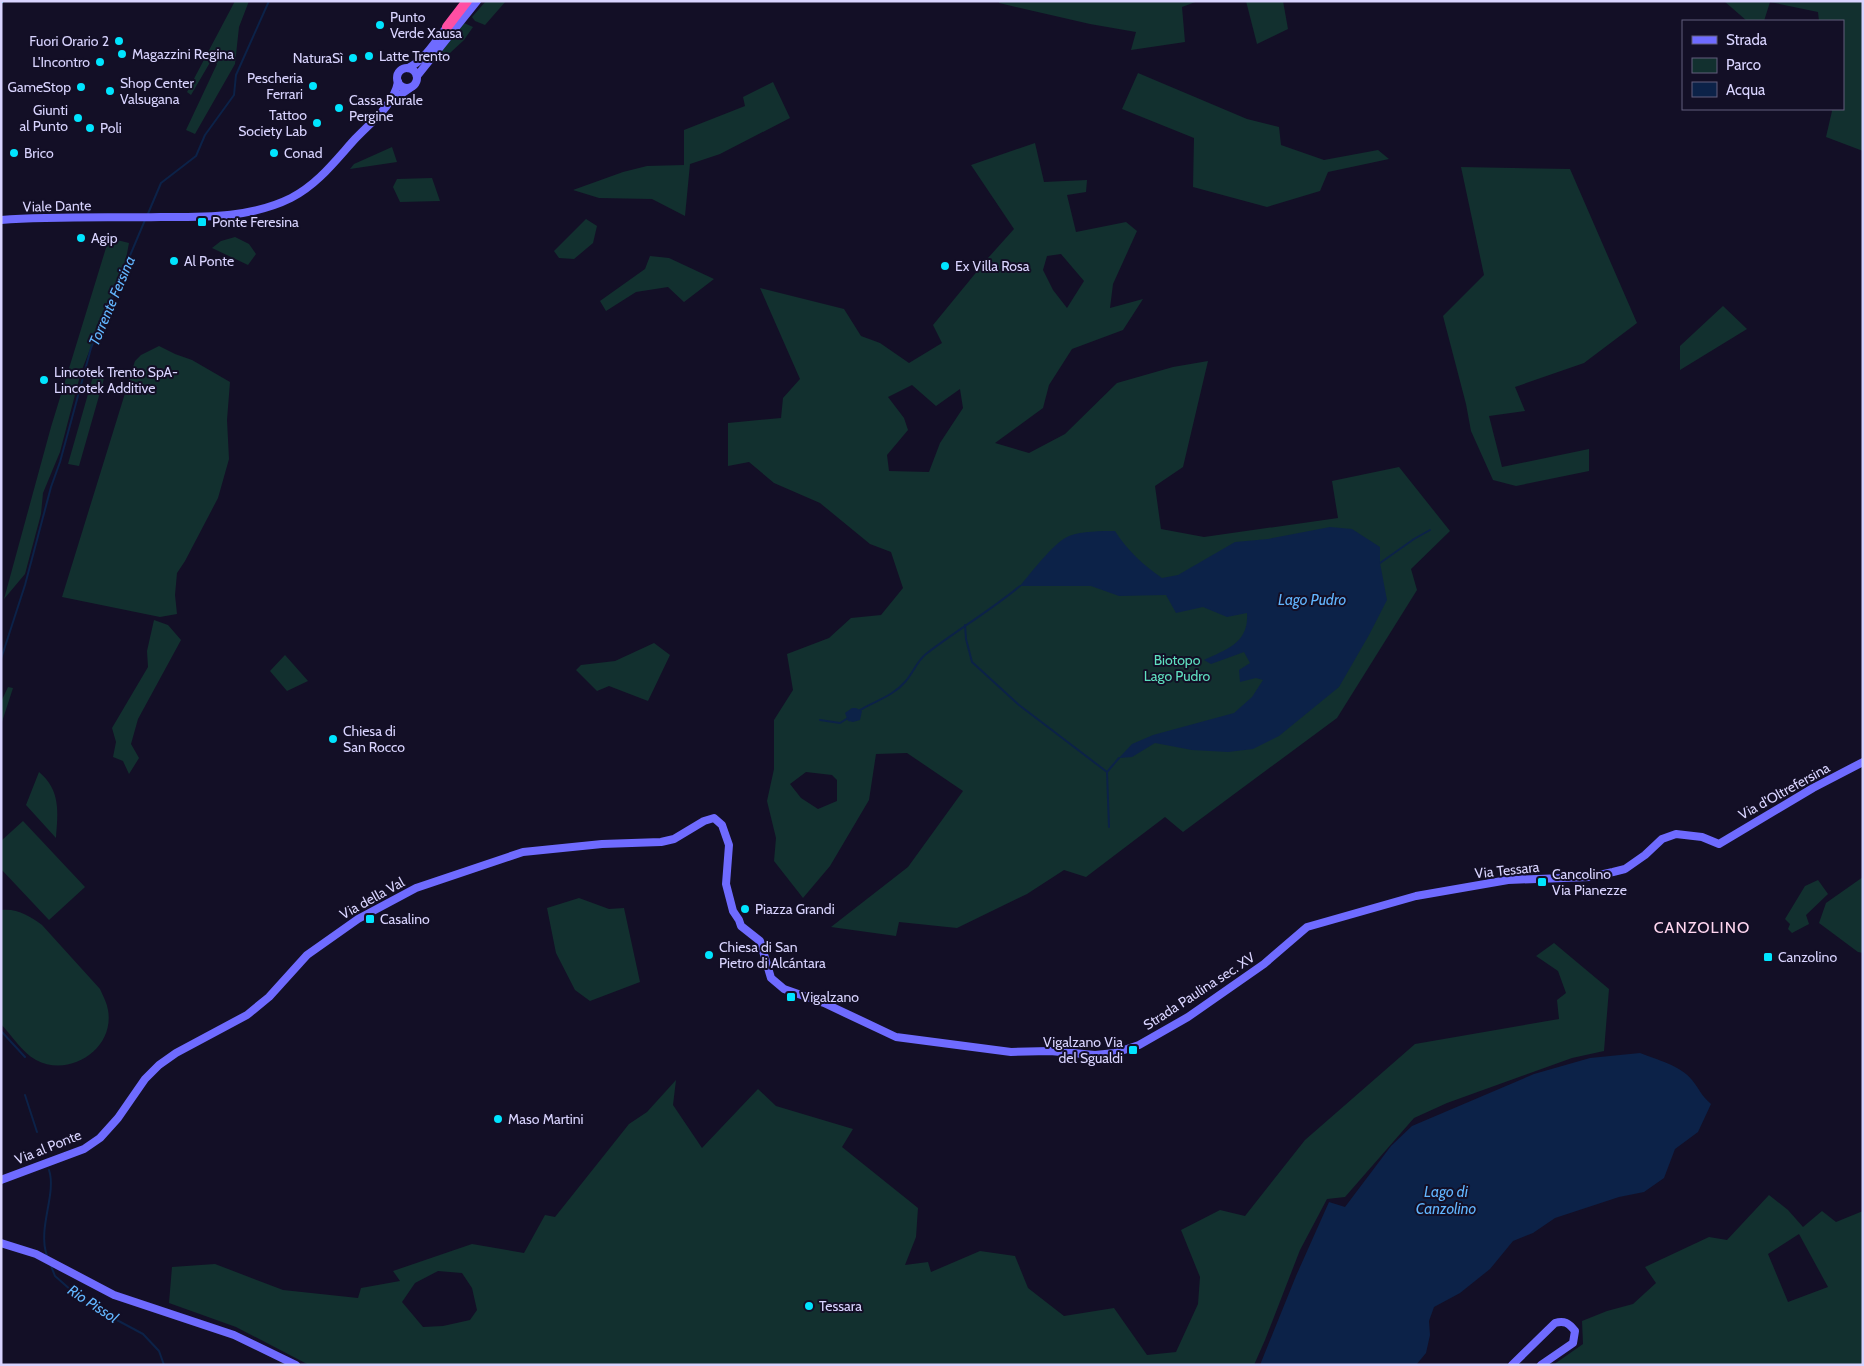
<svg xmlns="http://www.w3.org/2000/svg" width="1864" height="1366" font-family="Cabin,sans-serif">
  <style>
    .green { fill: #12302f; fill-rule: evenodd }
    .water { fill: #0c2248 }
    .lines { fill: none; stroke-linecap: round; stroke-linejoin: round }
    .stream { stroke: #0c2248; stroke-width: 2 }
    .secondary { stroke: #6f6bff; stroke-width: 8 }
    .highway { stroke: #ff4fa3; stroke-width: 10 }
    .rail { stroke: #00e5ff; stroke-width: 2; stroke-dasharray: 8 6; stroke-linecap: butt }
    .poi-dot { fill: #00e5ff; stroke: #130f26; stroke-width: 2 }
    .labels { text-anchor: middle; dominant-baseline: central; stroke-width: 4; stroke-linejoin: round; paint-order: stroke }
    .poi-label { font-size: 14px; fill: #d9d4ff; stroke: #130f26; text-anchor: start }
    .street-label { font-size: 14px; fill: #d9d4ff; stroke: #130f26 }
    .park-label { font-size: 14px; fill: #5fe0c0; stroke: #130f26 }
    .water-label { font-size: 15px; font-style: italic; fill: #62b6ff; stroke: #130f26 }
    .quarter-label { font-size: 16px; letter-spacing: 1px; fill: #ffd6f0; stroke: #130f26 }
  </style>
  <rect width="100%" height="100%" fill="#130f26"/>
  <!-- green -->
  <g class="green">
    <polygon points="235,1 249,1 239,27 235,64 195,134 186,130 217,64 212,59 191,95 187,92"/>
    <polygon points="486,1 506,1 485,25 475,21 472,17"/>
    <polygon points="999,1 1198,1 1182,7 1185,42 1131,50 1136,32 1090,24 999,3"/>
    <polygon points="1246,1 1283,1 1288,29 1257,44"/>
    <polygon points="1724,1 1863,1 1863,151 1826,137 1832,111 1831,109 1843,109 1843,21 1819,21 1818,12 1770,2 1764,21 1747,21"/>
    <polygon points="464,23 473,27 464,40 450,53 443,53 442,50"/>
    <polygon points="1138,73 1247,119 1279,127 1281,145 1324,160 1378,150 1389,159 1328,172 1320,191 1267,207 1193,187 1194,138 1122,109"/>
    <polygon points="773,82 790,118 720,154 690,164 685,216 652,199 599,198 573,190 623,172 647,166 684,165 684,130 745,106 743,97"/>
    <path d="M1035 143 1044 182 1087 180 1086 192 1067 195 1076 232 1126 222 1137 231 1113 284 1110 308 1143 299 1123 330 1072 349 1049 385 1043 408 995 443 1029 453 1065 434 1117 383 1173 367 1208 361 1183 467 1155 486 1161 529 1204 537 1338 518 1332 481 1399 467 1450 531 1411 569 1417 590 1337 718 1183 832 1165 817 1086 877 1064 870 1027 894 957 928 899 922 896 936 831 927 908 867 963 791 907 753 876 754 869 800 830 866 803 898 774 861 776 838 767 801 774 769V720L793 690 787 654 829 638 851 618 881 615 903 588 891 552 870 544 820 503 774 483 749 462 728 466V423L781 418 783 398 800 379 760 288 844 309 861 336 880 343 909 363 942 343 933 325 988 258 1014 229 971 165ZM1061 254 1084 281 1067 308 1053 290 1043 270 1047 256ZM912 385 936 406 960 389 963 408 940 443 929 472 889 471 887 455 908 430 904 418 888 397ZM806 772 832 775 837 780V801L818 809 801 798 790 784Z"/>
    <polygon points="392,147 397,162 350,169 354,164"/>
    <polygon points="1461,167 1570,169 1637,323 1584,363 1515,387 1525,411 1489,416 1502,467 1589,449 1589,471 1516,486 1493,480 1471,431 1466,404 1443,316 1484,275"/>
    <polygon points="432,178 440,201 400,202 393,187 397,179"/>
    <polygon points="586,219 597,226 593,243 574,259 559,258 554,251"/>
    <polygon points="235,237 249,244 256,254 248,265 212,248 221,241"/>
    <polygon points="109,238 129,243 126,259 81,372 60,452 43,493 41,514 25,574 4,599 51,427"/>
    <polygon points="650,256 669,258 714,279 684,302 668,287 636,292 606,311 600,301 645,269"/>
    <polygon points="1723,306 1747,329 1680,370 1680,346"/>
    <polygon points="159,346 175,354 192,360 230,382 227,420 229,459 218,498 185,561 177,573 175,595 177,614 160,617 62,597 135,361 141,355"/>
    <polygon points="94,373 105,375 79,466 68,464"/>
    <polygon points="154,620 168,625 181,640 138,719 131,744 139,758 129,774 123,761 113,757 116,742 112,728 148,667 147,651"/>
    <polygon points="654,643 670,655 648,701 609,686 597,691 576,670 581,665 615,661"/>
    <polygon points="285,655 308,681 287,691 270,671"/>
    <polygon points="8,687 13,688 1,725 1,702"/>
    <path d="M39 772C61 790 58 813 56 838L26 805Z"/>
    <polygon points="23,821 85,887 49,920 1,869 1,841"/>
    <polygon points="1863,877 1863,953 1858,952 1819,923 1826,903"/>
    <polygon points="1818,880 1828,894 1806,915 1809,924 1792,933 1788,929 1790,924 1785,919 1805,886"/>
    <polygon points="579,898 609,909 624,908 640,982 590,1001 575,990 556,953 547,908"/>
    <path d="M1 910C17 908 30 916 42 925L100 989C103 996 107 1003 108 1010 115 1049 70 1078 36 1060 22 1052 12 1036 1 1024Z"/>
    <path d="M1554 943 1609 989 1604 1051 1572 1058 1447 1103 1414 1118 1345 1197 1327 1199 1300 1250 1265 1340 1254 1365H309L236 1327 169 1303 172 1267 215 1264 283 1290 358 1298 361 1288 400 1281 393 1271 472 1244 524 1253 545 1215 555 1217 629 1124 647 1112 676 1080 673 1105 702 1148 758 1089 776 1106 853 1129 842 1147 918 1208 916 1237 905 1265 928 1262 931 1272 980 1251 1015 1256 1028 1288 1064 1316 1114 1308 1147 1355 1176 1352 1198 1304 1200 1277 1181 1230 1220 1210 1245 1216 1305 1140 1415 1044 1559 1019 1557 1000 1566 993 1558 971 1536 956ZM438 1271 462 1273 472 1288 477 1310 470 1320 443 1326 423 1327 402 1302 415 1283Z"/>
    <path d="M1769 1195 1788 1210 1803 1227 1822 1211 1836 1222 1863 1211V1365H1553L1583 1344 1582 1321 1607 1311 1633 1304 1656 1283 1645 1267 1709 1237 1727 1240ZM1799 1234 1828 1287 1788 1302 1768 1254Z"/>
  </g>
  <!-- water -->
  <g class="water">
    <path d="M1330 527 1352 529 1380 547V563L1387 600 1369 635 1339 687 1279 736 1253 749 1228 752 1192 750 1155 743 1132 757 1119 758 1132 744 1153 735 1234 713 1252 697 1263 680 1256 678 1240 682 1239 670 1250 663 1244 652 1211 664 1204 660C1227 649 1249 643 1247 613L1227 617 1203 607 1176 613 1166 595 1119 596 1091 586H1020C1031 573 1054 542 1069 536 1083 531 1100 531 1115 531 1127 550 1143 565 1162 578L1178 575 1235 542 1268 539Z"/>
    <polygon points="852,708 856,708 862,711 860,720 853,722 848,721 845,713"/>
    <path d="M1640 1053C1657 1060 1680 1065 1692 1080 1700 1090 1700 1094 1711 1104L1698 1132 1675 1149 1664 1178 1644 1192 1619 1197 1555 1218 1533 1233 1513 1241 1490 1269 1460 1293 1434 1307 1429 1321 1430 1335 1426 1353 1416 1365H1260L1296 1276 1329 1202 1345 1207 1391 1146 1412 1126 1534 1074 1590 1058Z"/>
  </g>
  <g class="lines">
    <!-- stream -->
    <g class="stream">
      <polyline points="147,216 161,183 196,156 205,135 234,95 236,75 269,1"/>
      <polyline points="1380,563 1414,539 1430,530"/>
      <polyline points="965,625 966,639 972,662 1019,705 1107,772"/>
      <polyline points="1,659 25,585 51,487 60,462 91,348 145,220"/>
      <path d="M860 710C875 701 893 696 905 682 913 673 917 661 926 654 957 630 990 611 1020 586"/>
      <polyline points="820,720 840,723 848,718"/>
      <polyline points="1109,827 1107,772 1119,758"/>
      <polyline points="1,1031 25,1057"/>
      <polyline points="25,1095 37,1132"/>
      <path d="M47 1256C37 1228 57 1194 49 1170"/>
      <polyline points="51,1266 55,1276 81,1299 100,1311 143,1334 159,1351 164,1365"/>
    </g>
    <!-- secondary -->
    <g class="secondary">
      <circle cx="407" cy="78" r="10"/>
      <path d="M408 68C425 60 435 41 447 27L451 25"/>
      <polyline points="417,76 477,1"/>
      <polyline points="390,102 410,88"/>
      <path d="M1 220C54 216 108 218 161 217 205 217 251 218 291 198 318 184 335 161 355 139 370 123 394 105 398 82"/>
      <polyline points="1,1180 84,1149 100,1138 118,1118 145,1079 159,1065 176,1053 247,1015 269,997 307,955 358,919 416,888 523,852 602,844 661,842 674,839 704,821 714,818 722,825 729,845 726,884 733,911 739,920 741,926 760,941 771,978 784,989 824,1003 896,1037 1011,1052 1050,1051 1095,1055 1115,1053 1139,1045 1188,1017 1264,964 1307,927 1416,896 1508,880 1590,877 1613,872 1625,869 1645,855 1662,839 1676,834 1702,837 1719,844 1813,788 1863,762"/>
      <polyline points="1,1243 36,1254 114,1295 234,1335 296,1365"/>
      <path d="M1512 1365 1555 1323C1564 1320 1569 1323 1575 1331L1573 1343 1541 1365"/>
    </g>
    <!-- highway -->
    <polyline class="highway" points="447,27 467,1"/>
    <!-- rail -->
    <polyline class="rail" points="1,3 3,1"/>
  </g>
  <!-- markers -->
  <g class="poi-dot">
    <circle cx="380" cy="25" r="5"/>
    <circle cx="119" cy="41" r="5"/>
    <circle cx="122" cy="54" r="5"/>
    <circle cx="369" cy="56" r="5"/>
    <circle cx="353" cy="58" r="5"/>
    <circle cx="100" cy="62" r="5"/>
    <circle cx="313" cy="86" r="5"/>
    <circle cx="81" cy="87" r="5"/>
    <circle cx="110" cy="91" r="5"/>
    <circle cx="339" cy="108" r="5"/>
    <circle cx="78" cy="118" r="5"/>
    <circle cx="317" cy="123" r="5"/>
    <circle cx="90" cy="128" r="5"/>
    <circle cx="14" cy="153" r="5"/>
    <circle cx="274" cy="153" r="5"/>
    <rect x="197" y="217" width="10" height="10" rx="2.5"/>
    <circle cx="81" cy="238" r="5"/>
    <circle cx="174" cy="261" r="5"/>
    <circle cx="945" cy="266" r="5"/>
    <circle cx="44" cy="380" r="5"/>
    <circle cx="333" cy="739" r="5"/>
    <rect x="1537" y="877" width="10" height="10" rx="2.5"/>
    <circle cx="745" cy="909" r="5"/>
    <rect x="365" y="914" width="10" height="10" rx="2.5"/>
    <circle cx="709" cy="955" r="5"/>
    <rect x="1763" y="952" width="10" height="10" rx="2.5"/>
    <rect x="786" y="992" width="10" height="10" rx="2.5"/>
    <rect x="1128" y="1045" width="10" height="10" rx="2.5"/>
    <circle cx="498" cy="1119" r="5"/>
    <circle cx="809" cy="1306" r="5"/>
  </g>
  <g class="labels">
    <!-- poi labels -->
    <g class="poi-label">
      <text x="390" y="17">Punto<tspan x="390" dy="16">Verde Xausa</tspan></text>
      <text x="109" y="41" text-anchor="end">Fuori Orario 2</text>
      <text x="132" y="54">Magazzini Regina</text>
      <text x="379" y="56">Latte Trento</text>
      <text x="343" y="58" text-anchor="end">NaturaSì</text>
      <text x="90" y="62" text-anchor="end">L'Incontro</text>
      <text x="303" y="78" text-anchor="end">Pescheria<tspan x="303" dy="16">Ferrari</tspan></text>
      <text x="120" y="83">Shop Center<tspan x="120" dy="16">Valsugana</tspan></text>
      <text x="71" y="87" text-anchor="end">GameStop</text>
      <text x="349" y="100">Cassa Rurale<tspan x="349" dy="16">Pergine</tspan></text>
      <text x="68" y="110" text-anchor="end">Giunti<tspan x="68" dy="16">al Punto</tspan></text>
      <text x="307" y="115" text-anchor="end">Tattoo<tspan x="307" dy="16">Society Lab</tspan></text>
      <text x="100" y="128">Poli</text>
      <text x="24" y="153">Brico</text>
      <text x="284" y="153">Conad</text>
      <text x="212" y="222">Ponte Feresina</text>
      <text x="91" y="238">Agip</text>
      <text x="184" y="261">Al Ponte</text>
      <text x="955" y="266">Ex Villa Rosa</text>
      <text x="54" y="372">Lincotek Trento SpA-<tspan x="54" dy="16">Lincotek Additive</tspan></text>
      <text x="343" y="731">Chiesa di<tspan x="343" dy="16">San Rocco</tspan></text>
      <text x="1552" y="874">Cancolino<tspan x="1552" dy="16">Via Pianezze</tspan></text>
      <text x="755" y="909">Piazza Grandi</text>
      <text x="380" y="919">Casalino</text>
      <text x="719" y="947">Chiesa di San<tspan x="719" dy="16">Pietro di Alcántara</tspan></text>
      <text x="1778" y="957">Canzolino</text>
      <text x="801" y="997">Vigalzano</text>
      <text x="1123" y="1042" text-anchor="end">Vigalzano Via<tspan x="1123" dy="16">del Sgualdi</tspan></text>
      <text x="508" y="1119">Maso Martini</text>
      <text x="819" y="1306">Tessara</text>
    </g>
    <!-- street labels -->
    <g class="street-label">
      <text transform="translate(57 206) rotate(-1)">Viale Dante</text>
      <text transform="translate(1784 791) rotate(-29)">Via d'Oltrefersina</text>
      <text transform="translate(1507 870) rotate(-6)">Via Tessara</text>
      <text transform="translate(372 898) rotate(-29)">Via della Val</text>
      <text transform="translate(1199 991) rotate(-33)">Strada Paulina sec. XV</text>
      <text transform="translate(48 1147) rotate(-22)">Via al Ponte</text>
    </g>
    <!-- park labels -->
    <g class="park-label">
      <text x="1177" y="660">Biotopo<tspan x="1177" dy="16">Lago Pudro</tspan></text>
    </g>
    <!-- water labels -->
    <g class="water-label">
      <text transform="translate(112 301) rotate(-67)">Torrente Fersina</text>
      <text x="1312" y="600">Lago Pudro</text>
      <text x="1446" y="1192">Lago di<tspan x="1446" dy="17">Canzolino</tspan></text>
      <text transform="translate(93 1304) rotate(33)">Rio Pissol</text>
    </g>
    <!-- quarter labels -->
    <g class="quarter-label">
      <text x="1702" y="927">CANZOLINO</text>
    </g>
  </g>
  <!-- border -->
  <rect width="1864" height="1366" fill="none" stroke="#d9d4ff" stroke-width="5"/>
  <!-- legend -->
  <rect x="1682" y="20" width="162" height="90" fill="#130f26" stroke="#625e7d"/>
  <rect x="1692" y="36" width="25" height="8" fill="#6f6bff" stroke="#625e7d"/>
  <text x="1726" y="45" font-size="15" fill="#d9d4ff">Strada</text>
  <rect x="1692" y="58" width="25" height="15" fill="#12302f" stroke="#625e7d"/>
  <text x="1726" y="70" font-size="15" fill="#d9d4ff">Parco</text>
  <rect x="1692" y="82" width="25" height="15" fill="#0c2248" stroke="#625e7d"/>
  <text x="1726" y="95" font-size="15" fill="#d9d4ff">Acqua</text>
</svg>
